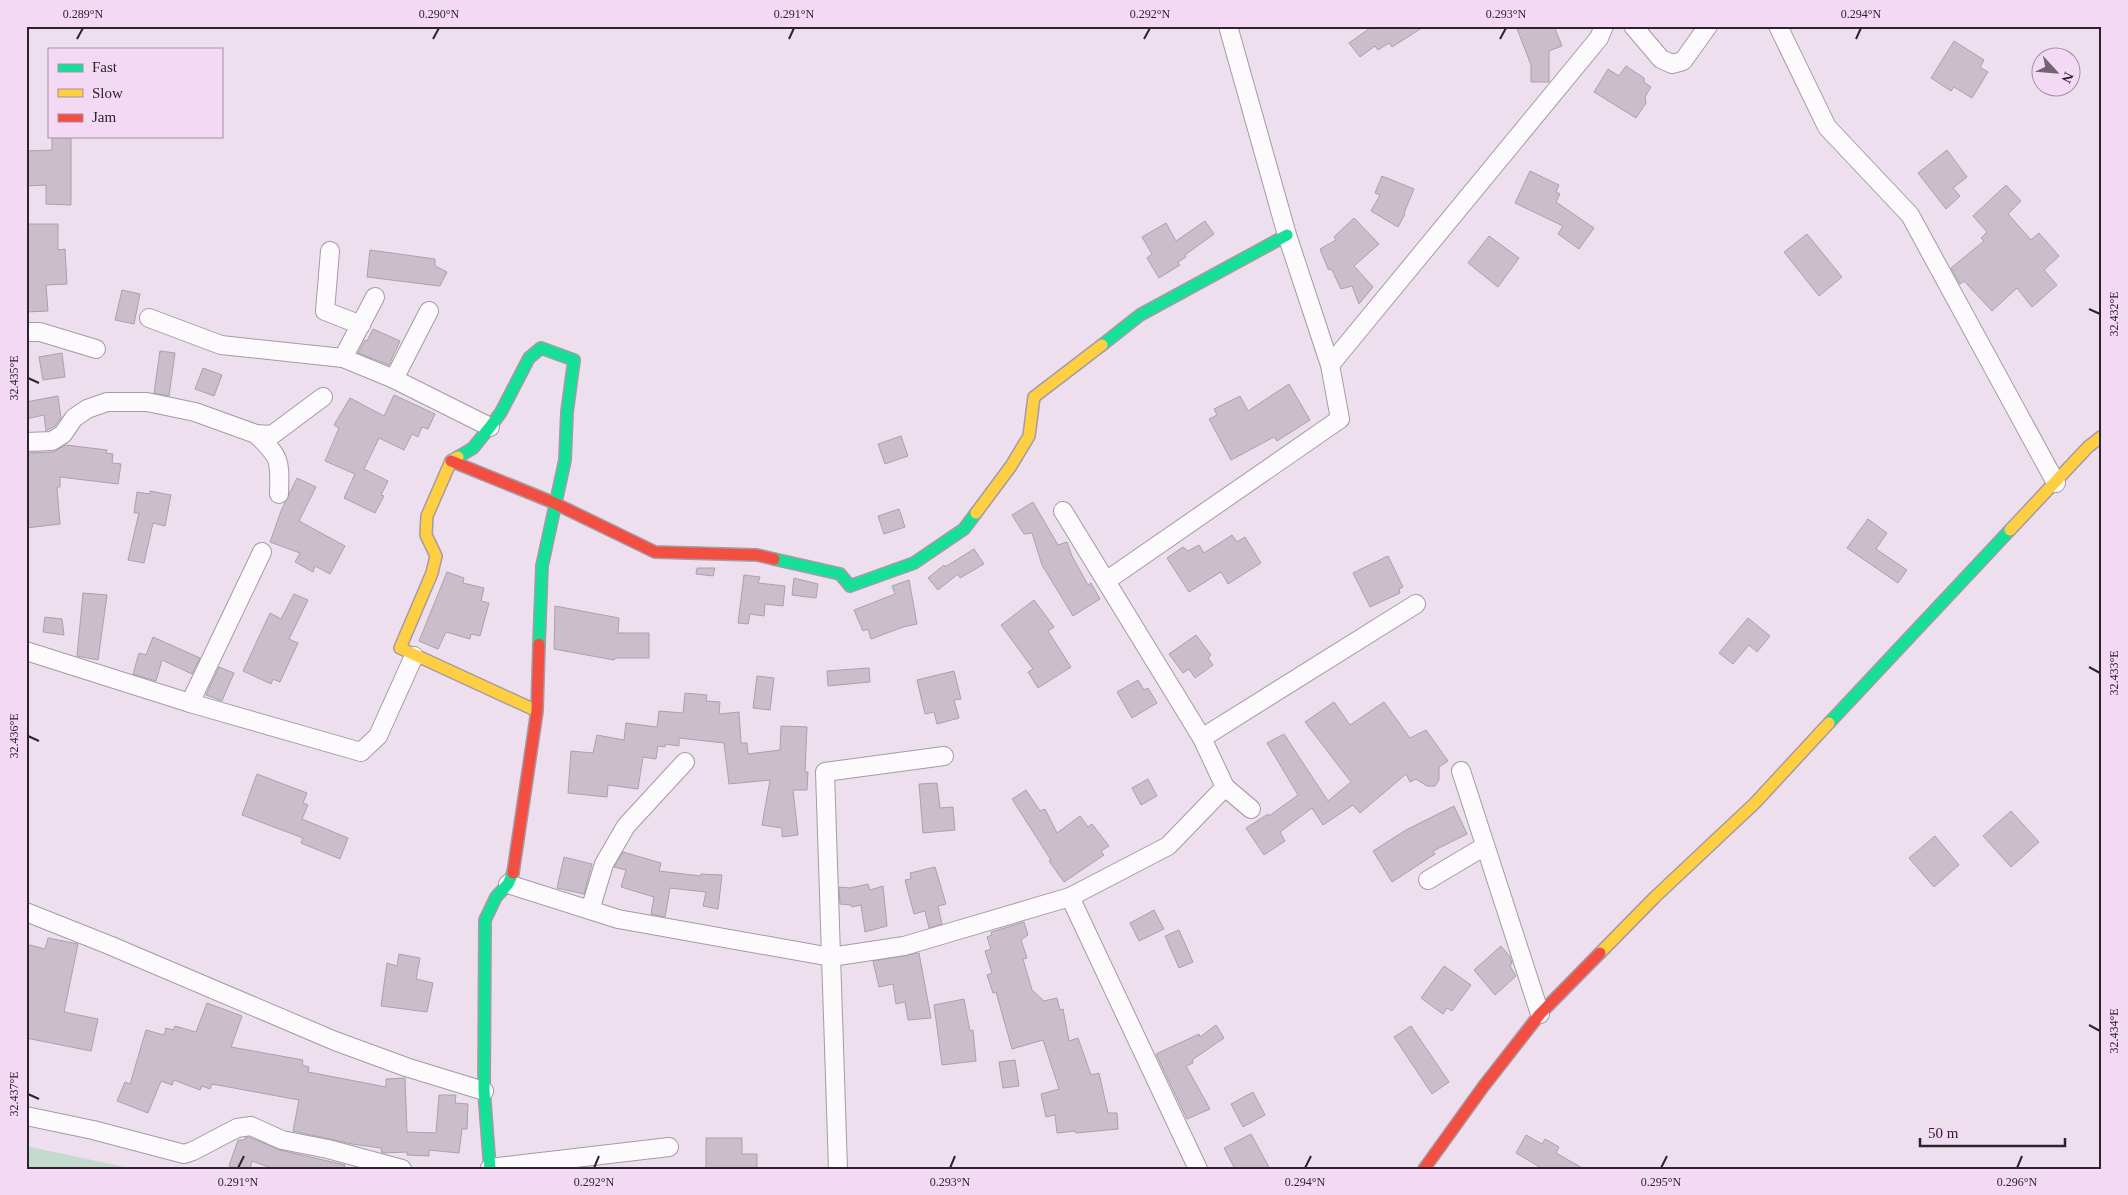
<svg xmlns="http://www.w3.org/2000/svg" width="2128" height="1195" font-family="Georgia,serif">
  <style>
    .green { fill: #c4dacc }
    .building { fill: #cabeca; stroke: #aba0ab }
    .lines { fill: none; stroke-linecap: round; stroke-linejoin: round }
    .street-casing { stroke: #a59aa5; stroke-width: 20 }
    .fast-casing { stroke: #a59aa5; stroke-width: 14 }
    .slow-casing { stroke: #a59aa5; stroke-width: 14 }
    .jam-casing { stroke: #a59aa5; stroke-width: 14 }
    .street { stroke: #fcfafc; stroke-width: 18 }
    .fast { stroke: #16e098; stroke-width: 11 }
    .slow { stroke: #ffcf43; stroke-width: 11 }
    .jam { stroke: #f24e42; stroke-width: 11 }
    .ticks { fill: none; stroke: #2d232d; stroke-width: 2 }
    .neatline { fill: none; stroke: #2d232d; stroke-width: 2 }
    .ticks-label { font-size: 12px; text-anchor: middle; fill: #2d232d }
  </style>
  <rect width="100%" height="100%" fill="#eedfee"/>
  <!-- green -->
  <polygon class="green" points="26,1146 134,1169 26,1169"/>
  <!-- building -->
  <g class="building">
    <polygon points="1373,26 1425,26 1392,47 1389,43 1378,50 1375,46 1360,57 1349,43"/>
    <polygon points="1516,26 1554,26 1562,46 1549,51 1549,82 1531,82 1531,65"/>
    <polygon points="1954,41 1984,60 1980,67 1988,72 1972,98 1954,87 1951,91 1931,78"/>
    <polygon points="1626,66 1644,78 1644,82 1651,87 1645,97 1646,103 1636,118 1594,92 1608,69 1619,76"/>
    <polygon points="52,136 71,136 71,205 46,204 46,185 26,186 26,151 52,150"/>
    <polygon points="1947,150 1967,177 1953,188 1960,196 1946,209 1918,173"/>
    <polygon points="1530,171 1559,185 1556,192 1560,194 1556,202 1594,228 1579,249 1558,234 1563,226 1515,203"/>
    <polygon points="1382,176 1414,189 1404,213 1405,214 1398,227 1371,211 1380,195 1375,193"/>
    <polygon points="2006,185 2021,201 2008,214 2031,240 2039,233 2059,256 2044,270 2057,285 2032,307 2017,288 1992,311 1964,281 1960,284 1951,268 1984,241 1981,238 1987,232 1973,216"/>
    <polygon points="1354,218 1379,244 1354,266 1373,287 1359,304 1352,286 1341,289 1332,270 1328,269 1320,249 1336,240 1334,237"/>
    <polygon points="1205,221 1214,234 1185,255 1186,257 1178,262 1180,265 1159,278 1147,258 1152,254 1142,237 1166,223 1176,241"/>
    <polygon points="26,224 58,224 58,250 65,249 67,284 46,285 48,311 26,312"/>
    <polygon points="1807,234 1842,277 1819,296 1784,252"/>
    <polygon points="1489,236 1519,258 1498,287 1468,263"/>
    <polygon points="370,250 435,259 435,266 447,272 440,286 367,277"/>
    <polygon points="122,290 140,294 134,324 115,320"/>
    <polygon points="373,329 400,341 389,365 358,353 365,340 367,341"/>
    <polygon points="160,351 175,353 169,396 154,393"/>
    <polygon points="62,353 65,377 43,380 39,357"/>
    <polygon points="203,368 222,375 214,396 195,389"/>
    <polygon points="1289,384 1310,420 1277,441 1274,437 1231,460 1209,419 1217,415 1214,409 1240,396 1248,411"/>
    <polygon points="394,395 435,414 428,429 422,427 418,437 412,434 404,450 379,438 364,469 388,481 381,495 384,496 375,513 344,498 355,474 325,461 339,428 334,425 350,398 384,416"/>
    <polygon points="58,396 61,418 55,426 46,431 44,415 26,419 26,402"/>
    <polygon points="901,436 908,456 885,464 878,444"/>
    <polygon points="66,445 107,450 106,453 113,454 112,463 121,464 118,484 60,477 60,487 57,487 60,524 26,528 26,453 53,452"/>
    <polygon points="297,478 316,487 299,521 345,546 330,574 315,566 313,572 295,562 300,553 270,542 281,511"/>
    <polygon points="150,491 171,495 165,526 153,523 144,563 128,560 139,513 134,513 137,492 150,494"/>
    <polygon points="1033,502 1058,545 1067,542 1072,556 1088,585 1091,583 1100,599 1073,616 1042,565 1032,533 1024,534 1012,515"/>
    <polygon points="899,509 905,527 884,534 878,516"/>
    <polygon points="1868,519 1887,533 1876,549 1907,570 1898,583 1847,548"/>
    <polygon points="1232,535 1237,542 1245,537 1261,563 1228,584 1221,572 1189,592 1167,558 1183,547 1188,551 1199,545 1204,553"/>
    <polygon points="974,549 984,564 960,578 958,574 938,590 928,578 944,565 945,567"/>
    <polygon points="1388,556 1403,587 1399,589 1400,593 1370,607 1353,573"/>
    <polygon points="697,568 715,568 713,576 696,574"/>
    <polygon points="447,572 464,578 463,583 484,588 481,601 489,603 480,636 471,634 470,639 446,632 438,649 419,641"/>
    <polygon points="744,575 760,577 758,583 785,586 783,606 765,604 764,616 750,614 748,624 738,623"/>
    <polygon points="794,578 818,584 816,598 792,595"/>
    <polygon points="909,580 917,624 903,627 871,639 868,629 863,631 854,610 895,594 892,586"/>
    <polygon points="83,593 107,595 98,660 77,656"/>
    <polygon points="294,594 308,600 289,639 298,643 280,682 273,679 271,684 243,671 270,613 281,619"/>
    <polygon points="1034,600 1054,627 1048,631 1071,667 1038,688 1028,672 1033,669 1001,625"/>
    <polygon points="555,606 619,618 618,633 649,633 649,658 615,658 614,660 554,649"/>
    <polygon points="45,617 62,619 64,635 43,632"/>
    <polygon points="1748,618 1770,636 1757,652 1749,645 1733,664 1719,653"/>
    <polygon points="1196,635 1211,655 1208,658 1213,665 1195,678 1189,669 1183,673 1169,654"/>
    <polygon points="153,637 200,658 192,674 162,660 156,681 133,674 139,653 146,655"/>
    <polygon points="219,667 234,673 222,701 206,695"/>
    <polygon points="869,668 870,682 828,686 827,671"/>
    <polygon points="954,671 961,699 954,700 959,718 937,724 934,712 925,714 917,680"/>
    <polygon points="757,676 774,678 770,710 753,708"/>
    <polygon points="1138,680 1144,690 1148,688 1157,703 1132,718 1117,692"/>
    <polygon points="685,693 707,695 706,701 720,702 719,714 739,712 741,743 747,743 748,754 780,750 781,726 807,727 805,772 808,772 807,790 793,790 798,835 782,837 782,828 762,825 770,780 729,784 724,743 679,738 679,746 665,744 665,747 658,746 656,759 643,757 638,789 608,785 607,797 568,793 571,751 593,753 597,735 624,740 626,723 657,727 659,711 683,713"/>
    <polygon points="1334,702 1350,725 1384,702 1410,738 1426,730 1448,761 1439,767 1439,780 1435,786 1427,786 1416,779 1410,782 1406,774 1360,813 1353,805 1323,825 1312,808 1280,832 1285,841 1264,855 1246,828 1268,814 1269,816 1298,795 1267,743 1284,734 1328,801 1351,782 1305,722"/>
    <polygon points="257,774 307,793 303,803 308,805 302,819 348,838 340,859 301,843 303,838 242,815"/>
    <polygon points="1148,779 1157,796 1141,805 1132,788"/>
    <polygon points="937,783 940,808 953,807 955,830 923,833 919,784"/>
    <polygon points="1026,790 1040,811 1045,809 1057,833 1080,816 1088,827 1092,824 1109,846 1101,851 1104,855 1064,882 1049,861 1051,860 1012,799"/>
    <polygon points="1454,806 1467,834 1433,851 1435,854 1392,882 1373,851 1406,830"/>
    <polygon points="2011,811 2039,842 2011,867 1983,836"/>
    <polygon points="1935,836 1959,865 1934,887 1909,858"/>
    <polygon points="623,852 661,863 659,871 701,876 701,874 722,875 718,909 703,906 706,892 670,888 665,917 651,914 654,897 621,887 626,870 614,867"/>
    <polygon points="564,857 592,864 584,894 557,888"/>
    <polygon points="935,867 946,904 938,906 942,924 929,928 925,911 914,914 905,880 911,879 910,873"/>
    <polygon points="868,884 870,890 883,886 887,926 865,932 861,905 852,907 851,905 840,904 839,887 850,888"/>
    <polygon points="1154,910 1164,929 1139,941 1130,923"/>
    <polygon points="1024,922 1028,935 1021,940 1027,958 1023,959 1032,990 1044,1001 1057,998 1060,1010 1063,1009 1069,1041 1078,1038 1091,1075 1099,1073 1108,1113 1117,1113 1118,1129 1076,1133 1075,1131 1057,1133 1055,1115 1046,1117 1041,1094 1059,1089 1043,1040 1012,1049 996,992 993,993 987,975 992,973 985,951 991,949 987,937 992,935 991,932"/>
    <polygon points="1179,930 1193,962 1179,968 1165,936"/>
    <polygon points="48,938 78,944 64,1012 98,1019 91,1051 26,1038 26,944 45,949"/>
    <polygon points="1501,946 1510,957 1512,963 1510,966 1516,976 1495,995 1474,970"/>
    <polygon points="919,953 931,1018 908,1020 905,1002 896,1004 893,984 879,987 873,961"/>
    <polygon points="399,954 420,958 416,979 433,983 427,1012 381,1006 387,963 397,966"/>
    <polygon points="1444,966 1471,985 1452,1011 1447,1008 1443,1014 1421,998"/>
    <polygon points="964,999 970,1031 973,1030 976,1061 942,1065 934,1005"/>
    <polygon points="207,1003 242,1016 231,1047 303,1060 302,1065 309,1067 308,1072 386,1087 386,1079 405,1078 407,1132 436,1133 439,1095 456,1095 455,1103 468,1104 467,1129 462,1129 459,1153 429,1150 429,1156 407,1155 407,1152 382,1153 381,1148 352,1144 293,1131 299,1100 212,1084 210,1089 202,1086 200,1090 174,1080 172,1085 161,1081 148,1113 117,1101 125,1082 130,1084 146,1030 164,1035 166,1028 173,1030 175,1026 196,1032"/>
    <polygon points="1216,1025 1224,1038 1192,1060 1193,1063 1186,1066 1210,1109 1187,1119 1156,1054 1199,1034 1200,1037"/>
    <polygon points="1411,1026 1449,1082 1432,1094 1394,1037"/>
    <polygon points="1015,1060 1019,1086 1003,1088 999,1062"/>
    <polygon points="1253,1092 1265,1115 1243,1127 1231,1104"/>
    <polygon points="1251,1134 1270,1169 1235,1169 1224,1148"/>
    <polygon points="1526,1135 1542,1144 1545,1139 1559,1147 1556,1153 1584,1169 1543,1169 1516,1153"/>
    <polygon points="249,1137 280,1150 345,1165 344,1169 274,1169 252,1161 250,1169 238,1169 229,1166 238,1140 244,1140 245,1138"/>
    <polygon points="706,1138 742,1138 742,1154 757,1154 757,1169 706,1169"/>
  </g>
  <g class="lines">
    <defs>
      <g id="street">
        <polyline points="1633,26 1661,59 1672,64 1683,61 1708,26"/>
        <polyline points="1778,26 1827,127 1910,215 2056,483"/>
        <polyline points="330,251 325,311 361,325"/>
        <polyline points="375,297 343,358 394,379"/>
        <polyline points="429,311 394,379 490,427"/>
        <polyline points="149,318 221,345 343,358"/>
        <polyline points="26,332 40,332 96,349"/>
        <polyline points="1330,365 1599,38 1604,26"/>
        <path d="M256 434C281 458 280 460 279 494"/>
        <polyline points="26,442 52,441 63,434 74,418 87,409 107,402 147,402 195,412 256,434 272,435 323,397"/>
        <polyline points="1063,511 1202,738 1225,787 1251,809"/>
        <polyline points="1106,581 1340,419 1330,365 1287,235 1228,26"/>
        <polyline points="26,651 190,703 361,752 378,736 414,656"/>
        <polyline points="190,703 262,552"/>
        <polyline points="1202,738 1416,604"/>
        <polyline points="1461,771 1540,1014"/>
        <polyline points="1428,880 1485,846"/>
        <polyline points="508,884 618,919 831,957 904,946 1070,897 1168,846 1225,787"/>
        <polyline points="1070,897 1198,1169"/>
        <polyline points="590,910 604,864 626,826 685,762"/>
        <polyline points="26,912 109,945 335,1041 406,1067 484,1091"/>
        <polyline points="26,1116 93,1130 184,1154 193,1151 237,1128 251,1126 282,1140 328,1149 402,1169"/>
        <polyline points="490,1168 669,1147"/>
        <polyline points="838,1169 825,772 944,756"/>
      </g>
      <g id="fast">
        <polyline points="1102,345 1140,315 1287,235"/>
        <polyline points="458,457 473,448 490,427 501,412 529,358 541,348 574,360 567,412 565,460 542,566 539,644"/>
        <polyline points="774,559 840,574 850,586 914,563 964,529 976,513"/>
        <polyline points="1829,723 2010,530"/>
        <polyline points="490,1169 484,1091 485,920 496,897 508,884 513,873"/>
      </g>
      <g id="slow">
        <polyline points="458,457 451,461 427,516 426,535 436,556 432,573 400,648 537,711"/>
        <polyline points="976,513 1011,466 1029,436 1034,397 1102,345"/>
        <polyline points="2010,530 2088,447 2102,436"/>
        <polyline points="1600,953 1655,897 1755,803 1829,723"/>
      </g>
      <g id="jam">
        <polyline points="451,461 552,502 655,552 757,555 774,559"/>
        <polyline points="513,873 537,711 539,644"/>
        <polyline points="1424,1169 1483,1087 1540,1014 1600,953"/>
      </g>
    </defs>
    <!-- street casing -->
    <use href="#street" class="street-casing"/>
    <!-- fast casing -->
    <use href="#fast" class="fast-casing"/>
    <!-- slow casing -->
    <use href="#slow" class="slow-casing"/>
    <!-- jam casing -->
    <use href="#jam" class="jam-casing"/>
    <!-- street -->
    <use href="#street" class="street"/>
    <!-- fast -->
    <use href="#fast" class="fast"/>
    <!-- slow -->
    <use href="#slow" class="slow"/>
    <!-- jam -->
    <use href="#jam" class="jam"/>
  </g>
  <!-- ticks -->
  <path class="ticks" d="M77 39 83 28M433 39 439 28M789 39 794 28M1144 39 1150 28M1500 39 1506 28M1856 39 1861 28M2089 309 2100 314M28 378 39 383M2089 667 2100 673M28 736 39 741M2089 1025 2100 1031M28 1094 39 1099M238 1168 244 1156M594 1168 599 1156M950 1168 955 1156M1305 1168 1311 1156M1661 1168 1667 1156M2017 1168 2022 1156"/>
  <!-- border -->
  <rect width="2128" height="1195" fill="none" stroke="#f4d9f4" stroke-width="55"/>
  <!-- legend -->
  <rect x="48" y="48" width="175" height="90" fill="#f4d9f4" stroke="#a490a4"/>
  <rect x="58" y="64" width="25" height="8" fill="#16e098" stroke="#a490a4"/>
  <text x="92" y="72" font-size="15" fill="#2d232d">Fast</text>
  <rect x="58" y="89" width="25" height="8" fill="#ffcf43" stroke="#a490a4"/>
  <text x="92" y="98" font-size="15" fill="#2d232d">Slow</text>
  <rect x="58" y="114" width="25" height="8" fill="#f24e42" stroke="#a490a4"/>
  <text x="92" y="122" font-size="15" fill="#2d232d">Jam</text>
  <!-- north arrow -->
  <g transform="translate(2056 72) rotate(116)"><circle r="24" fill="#f4d9f4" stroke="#a490a4"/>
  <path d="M0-4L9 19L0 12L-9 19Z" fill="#716571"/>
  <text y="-8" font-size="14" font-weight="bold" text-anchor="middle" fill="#2d232d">N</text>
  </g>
  <!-- scale -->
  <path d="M1920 1138v8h145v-8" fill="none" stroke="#2d232d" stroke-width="2.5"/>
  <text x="1928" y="1138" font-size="15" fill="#2d232d" stroke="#f4d9f4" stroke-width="4" paint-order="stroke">50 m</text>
  <rect x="28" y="28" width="2072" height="1140" class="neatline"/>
  <g class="ticks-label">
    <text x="83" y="18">0.289°N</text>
    <text x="439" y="18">0.290°N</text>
    <text x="794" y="18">0.291°N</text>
    <text x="1150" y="18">0.292°N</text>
    <text x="1506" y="18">0.293°N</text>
    <text x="1861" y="18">0.294°N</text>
    <text transform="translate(2114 314) rotate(-90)" y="4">32.432°E</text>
    <text transform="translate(14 378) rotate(-90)" y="4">32.435°E</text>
    <text transform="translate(2114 673) rotate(-90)" y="4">32.433°E</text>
    <text transform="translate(14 736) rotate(-90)" y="4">32.436°E</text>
    <text transform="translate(2114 1031) rotate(-90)" y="4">32.434°E</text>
    <text transform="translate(14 1094) rotate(-90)" y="4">32.437°E</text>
    <text x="238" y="1186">0.291°N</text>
    <text x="594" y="1186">0.292°N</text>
    <text x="950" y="1186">0.293°N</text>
    <text x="1305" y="1186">0.294°N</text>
    <text x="1661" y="1186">0.295°N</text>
    <text x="2017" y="1186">0.296°N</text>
  </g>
</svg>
